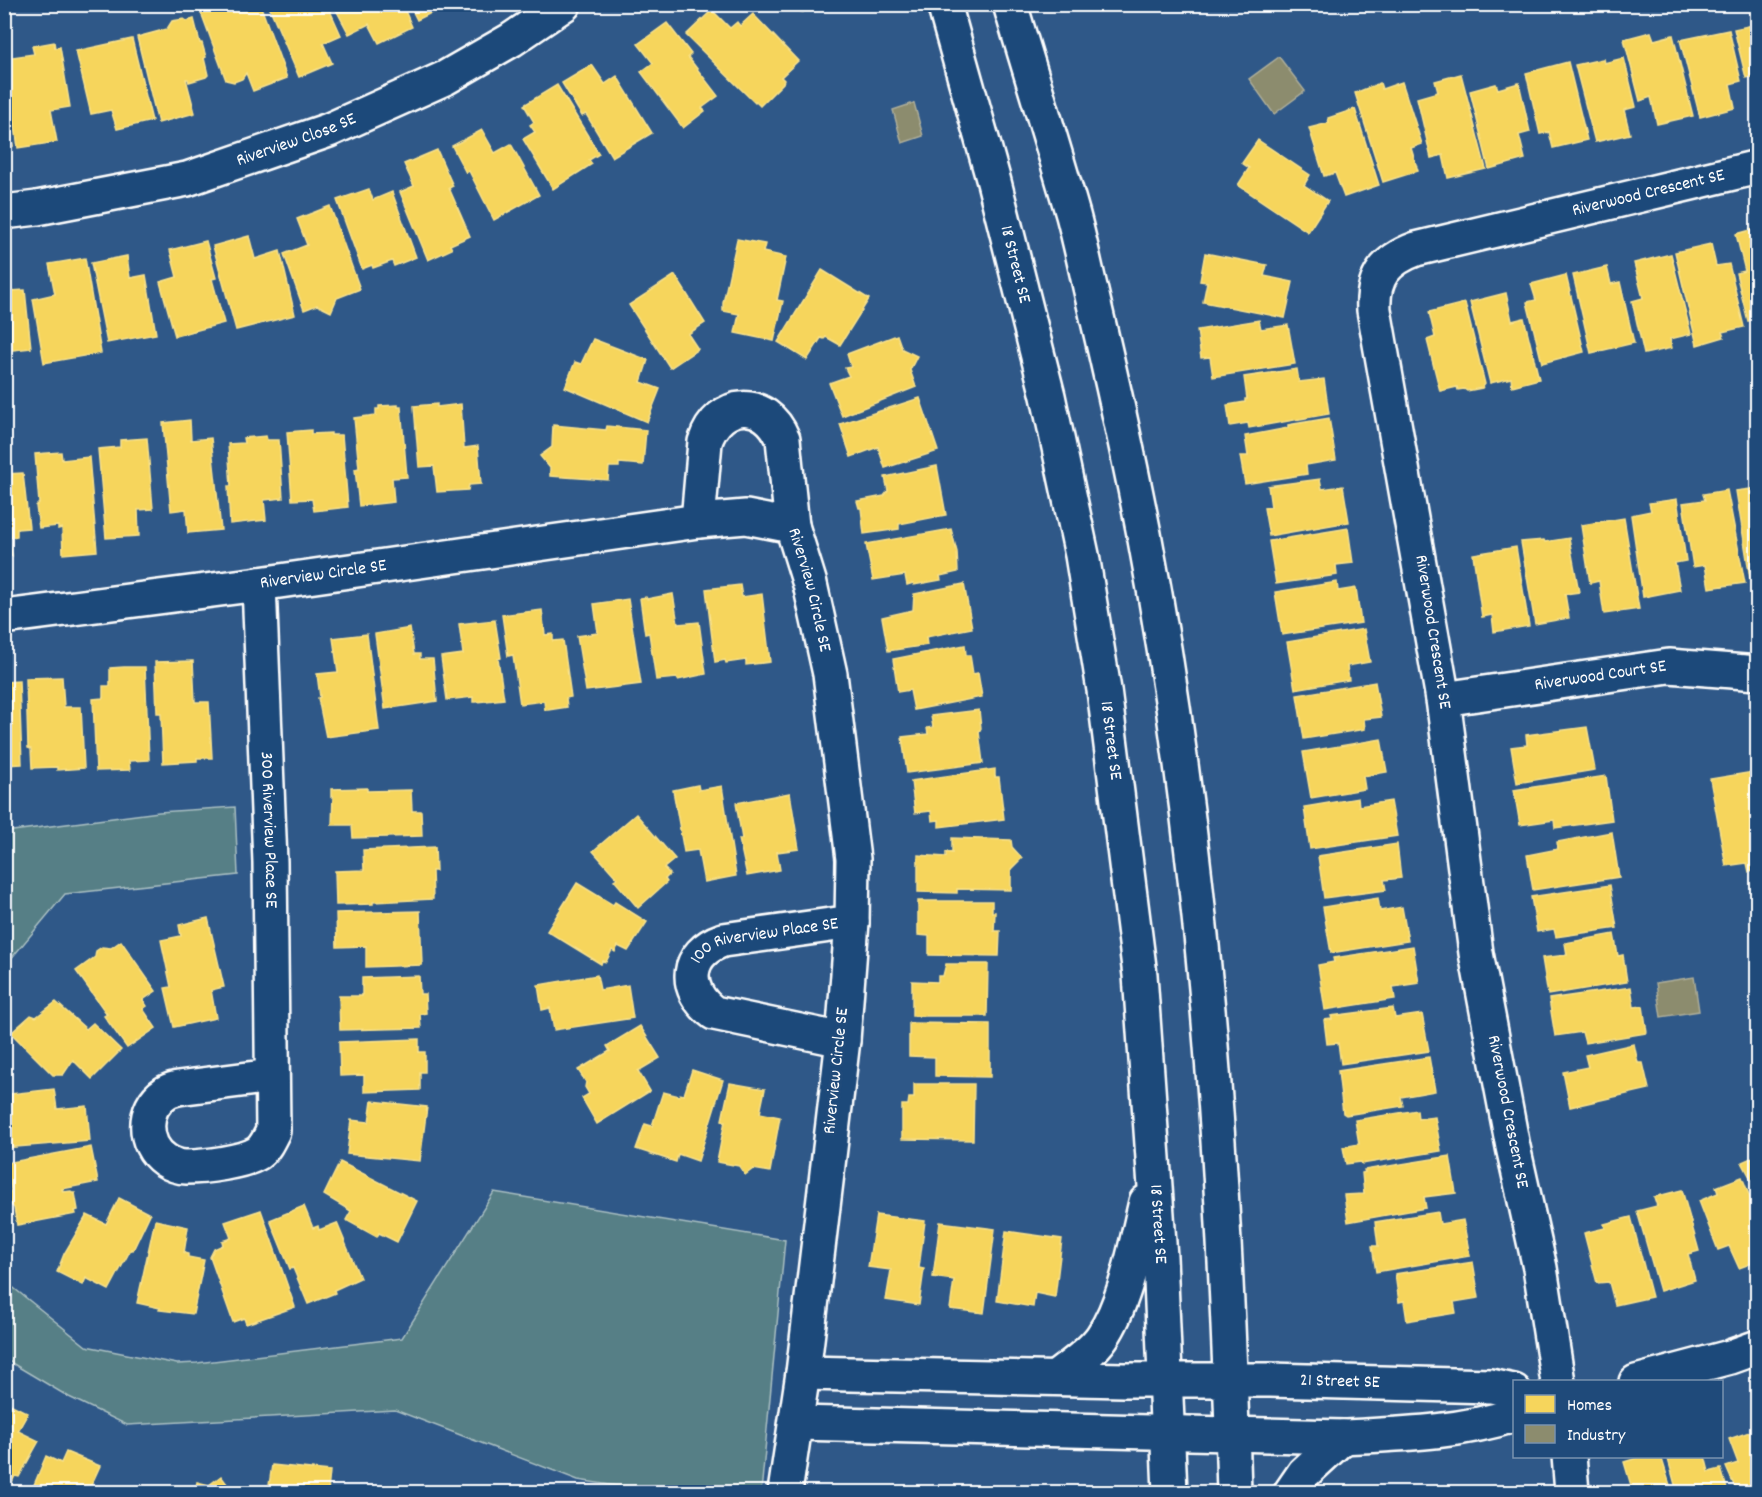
<svg xmlns="http://www.w3.org/2000/svg" width="1762" height="1497" font-family="Dekko,sans-serif">
  <style>
    .green { fill: #567f86; stroke: #aabfc2; stroke-width: 1.5 }
    .homes { fill: #f6d55c; stroke: #f9e28d; stroke-width: 1.5 }
    .industry { fill: #8c8c6e; stroke: #aeae9a; stroke-width: 1.5 }
    .lines { fill: none; stroke-linecap: round; stroke-linejoin: round }
    .street-casing { stroke: #fff; stroke-width: 38 }
    .secondary-casing { stroke: #fff; stroke-width: 38 }
    .street { stroke: #1f4a7a; stroke-width: 33 }
    .secondary { stroke: #1f4a7a; stroke-width: 33 }
    .labels { text-anchor: middle; dominant-baseline: central; stroke-width: 6; stroke-linejoin: round; paint-order: stroke }
    .street-label { font-size: 18px; fill: #fff; stroke: #1f4a7a }
  </style>
  <rect width="100%" height="100%" fill="#2f5888"/>
  <filter id="ink" filterUnits="userSpaceOnUse"><feTurbulence type="fractalNoise" baseFrequency=".0167" numOctaves="2"/><feDisplacementMap in="SourceGraphic" scale="12" xChannelSelector="R" yChannelSelector="G"/><feConvolveMatrix kernelMatrix="1 2 1 2 8 2 1 2 1" color-interpolation-filters="sRGB"/></filter>
  <g filter="url(#ink)">
    <!-- green -->
    <g class="green">
      <polygon points="235,807 238,875 65,894 5,966 5,832 159,812"/>
      <polygon points="494,1192 785,1240 761,1492 655,1492 578,1480 395,1410 127,1425 69,1397 5,1359 5,1281 86,1346 177,1364 197,1363 402,1338"/>
    </g>
    <!-- homes -->
    <g class="homes">
      <polygon points="207,4 260,4 287,78 253,91 246,73 242,79 234,82 226,80 199,7"/>
      <polygon points="268,4 327,4 341,35 323,43 332,63 299,77"/>
      <polygon points="333,4 402,4 412,27 379,43 369,24 349,34"/>
      <polygon points="409,4 449,4 417,20"/>
      <polygon points="766,4 811,4 810,7 804,6 803,12"/>
      <polygon points="712,10 730,28 737,22 740,26 753,14 798,61 781,77 784,80 783,83 760,106 756,102 755,103 686,35"/>
      <polygon points="184,19 187,21 194,19 200,43 202,43 206,57 204,58 208,75 206,77 189,82 188,79 186,79 195,113 158,123 137,37 167,29 172,21"/>
      <polygon points="1758,19 1758,76 1746,78 1734,29 1753,25 1753,20"/>
      <polygon points="667,23 691,54 688,57 718,96 702,108 705,111 683,128 641,72 653,63 638,44"/>
      <polygon points="1729,30 1741,81 1730,84 1735,108 1700,117 1680,40"/>
      <polygon points="1651,32 1654,40 1673,35 1693,116 1657,124 1651,97 1640,101 1624,39"/>
      <polygon points="132,39 152,121 117,129 111,110 91,114 76,51"/>
      <polygon points="54,42 55,48 60,47 70,107 51,110 57,142 18,148 6,58 34,54 32,46"/>
      <polygon points="1624,58 1636,107 1624,110 1630,134 1595,142 1575,65 1603,59 1604,63"/>
      <polygon points="1568,62 1587,140 1553,148 1549,132 1540,134 1526,73"/>
      <polygon points="592,65 605,84 617,76 652,133 612,157 586,114 582,116 562,83"/>
      <polygon points="1461,74 1486,169 1448,178 1443,155 1431,158 1417,98 1438,92 1435,81"/>
      <polygon points="1402,82 1422,144 1411,148 1418,171 1383,182 1355,93 1380,83 1382,89"/>
      <polygon points="1519,83 1530,132 1519,135 1525,159 1489,169 1470,91 1496,84 1498,89"/>
      <polygon points="557,85 599,154 589,160 592,164 553,189 523,139 535,132 530,125 534,122 524,105"/>
      <polygon points="4,91 13,146 4,147"/>
      <polygon points="1355,109 1379,185 1344,197 1335,173 1324,176 1309,128 1329,123 1328,118"/>
      <polygon points="482,130 495,153 511,144 539,195 494,220 469,171 466,173 452,146"/>
      <polygon points="1258,140 1310,175 1304,185 1328,201 1308,232 1238,185 1249,168 1242,163"/>
      <polygon points="437,150 453,186 449,188 470,236 450,245 452,249 428,260 400,192 414,186 404,164"/>
      <polygon points="369,189 373,200 392,192 416,257 394,266 392,261 373,268 372,265 362,269 337,200"/>
      <polygon points="330,206 360,289 337,298 331,312 317,305 304,310 284,254 307,245 297,219"/>
      <polygon points="1758,228 1758,319 1748,321 1736,273 1745,271 1736,234"/>
      <polygon points="249,236 255,259 280,251 295,315 236,330 213,246"/>
      <polygon points="737,239 765,244 763,252 786,257 777,300 783,301 774,341 735,333 739,314 723,311 723,303"/>
      <polygon points="206,241 216,278 212,279 224,323 175,336 160,282 177,277 170,250"/>
      <polygon points="1711,244 1716,266 1729,264 1744,327 1722,332 1724,337 1697,345 1675,252"/>
      <polygon points="1205,253 1267,265 1264,276 1293,282 1285,318 1203,302 1207,282 1200,281"/>
      <polygon points="1671,254 1691,334 1670,339 1672,348 1644,354 1632,301 1643,298 1634,263"/>
      <polygon points="127,256 130,278 146,275 156,334 107,343 91,263"/>
      <polygon points="85,258 101,353 44,363 33,299 55,294 49,264"/>
      <polygon points="1607,267 1611,284 1620,282 1634,343 1591,353 1573,275"/>
      <polygon points="822,270 869,299 840,345 826,337 824,339 821,338 807,360 778,342"/>
      <polygon points="675,275 705,323 688,334 698,349 670,368 629,305"/>
      <polygon points="1566,275 1584,352 1542,363 1527,302 1536,300 1531,284"/>
      <polygon points="4,284 9,284 9,291 25,290 31,348 4,351"/>
      <polygon points="1506,293 1512,321 1524,318 1539,379 1512,386 1511,378 1490,383 1470,302"/>
      <polygon points="1465,303 1485,384 1482,388 1467,391 1464,389 1458,390 1457,387 1440,391 1427,340 1435,337 1429,312"/>
      <polygon points="1259,320 1261,329 1288,325 1295,364 1213,377 1210,357 1201,358 1197,330"/>
      <polygon points="897,335 902,349 917,356 910,370 916,387 842,416 829,383 849,376 845,368 851,367 847,354"/>
      <polygon points="593,339 648,360 641,382 660,389 647,422 565,387 575,362 581,364"/>
      <polygon points="1297,369 1299,382 1324,379 1329,414 1249,428 1248,423 1230,426 1227,405 1245,402 1245,399 1247,399 1244,377"/>
      <polygon points="920,398 938,451 885,468 878,447 851,457 840,424"/>
      <polygon points="437,404 437,407 461,404 464,448 478,446 481,484 469,485 468,490 437,492 434,466 419,467 414,406"/>
      <polygon points="398,405 398,407 401,407 407,477 392,478 394,502 359,506 355,469 359,468 354,418 376,415 376,409 379,409 379,406"/>
      <polygon points="1329,418 1336,460 1306,465 1307,474 1245,484 1240,456 1248,456 1245,436 1288,428 1288,425"/>
      <polygon points="190,420 191,440 211,438 221,530 188,533 186,509 171,511 163,423"/>
      <polygon points="553,425 606,430 607,426 646,430 643,465 619,463 619,467 609,467 608,480 550,476 550,468 540,456 552,447"/>
      <polygon points="311,430 311,434 331,433 331,435 342,435 348,507 314,511 312,499 292,500 287,432"/>
      <polygon points="266,436 267,440 279,440 283,498 264,500 266,520 230,524 228,486 231,486 228,444 244,443 243,438"/>
      <polygon points="147,438 153,509 138,510 139,536 106,538 98,449 120,447 120,440"/>
      <polygon points="61,452 62,460 89,457 97,551 63,554 62,528 58,529 58,526 39,528 36,506 39,503 35,454"/>
      <polygon points="937,466 946,515 899,524 899,529 864,534 861,508 859,508 857,501 884,496 888,491 885,477"/>
      <polygon points="23,473 29,528 17,529 17,536 9,538 12,556 4,557 4,474"/>
      <polygon points="1320,479 1322,489 1343,486 1349,522 1269,536 1264,508 1271,507 1268,486"/>
      <polygon points="1758,488 1758,583 1751,584 1736,491"/>
      <polygon points="1727,490 1745,583 1709,588 1705,565 1693,567 1683,503 1705,500 1703,494"/>
      <polygon points="1677,499 1686,561 1675,563 1680,590 1643,597 1631,515 1651,511 1649,503"/>
      <polygon points="1624,518 1639,609 1604,614 1599,581 1590,583 1581,525"/>
      <polygon points="1348,528 1353,563 1336,565 1337,575 1276,584 1269,541"/>
      <polygon points="951,529 957,552 958,572 940,576 941,580 914,585 913,583 907,585 905,575 873,580 866,544"/>
      <polygon points="1569,538 1579,592 1565,594 1569,618 1535,624 1521,542 1544,540 1545,542"/>
      <polygon points="1516,547 1529,626 1494,632 1492,615 1482,617 1473,554"/>
      <polygon points="1337,582 1338,591 1356,588 1361,623 1282,635 1275,592"/>
      <polygon points="964,584 972,628 926,637 927,645 888,651 882,617 913,610 914,594"/>
      <polygon points="740,585 742,597 762,594 770,662 746,665 746,660 726,663 725,660 715,662 706,589"/>
      <polygon points="673,594 678,624 699,622 706,674 678,680 677,678 656,680 649,633 645,634 640,598 646,597 647,599"/>
      <polygon points="628,599 641,684 586,691 577,636 598,633 594,604"/>
      <polygon points="542,610 545,635 553,634 553,641 563,640 571,697 566,698 567,707 548,710 545,710 544,701 520,704 513,655 508,656 502,615"/>
      <polygon points="495,620 501,658 498,659 504,699 476,702 473,702 473,697 447,700 441,657 463,654 459,624"/>
      <polygon points="410,628 414,654 420,654 420,659 433,659 437,701 385,709 375,634"/>
      <polygon points="1364,629 1370,662 1347,666 1349,680 1295,689 1287,642"/>
      <polygon points="367,634 379,730 326,737 318,698 320,697 317,674 338,672 333,638"/>
      <polygon points="965,645 966,655 970,655 973,674 978,673 982,697 914,710 910,690 898,692 893,659"/>
      <polygon points="193,661 195,702 209,702 212,758 197,758 197,761 163,763 161,713 157,713 155,662"/>
      <polygon points="124,667 145,667 149,760 129,761 130,770 96,771 93,699 103,698 103,686 110,686 110,668"/>
      <polygon points="62,677 64,707 81,707 84,768 57,770 57,767 32,768 31,749 28,748 26,678"/>
      <polygon points="19,681 22,764 4,765 4,682"/>
      <polygon points="1375,682 1381,717 1364,719 1365,729 1304,739 1297,695"/>
      <polygon points="979,710 981,728 979,732 983,763 907,773 902,737 928,734 927,728 933,727 931,716"/>
      <polygon points="1587,727 1595,770 1517,783 1511,747 1527,745 1526,735"/>
      <polygon points="1381,739 1387,772 1363,776 1365,789 1311,798 1303,752"/>
      <polygon points="995,769 995,777 999,777 1004,819 939,827 939,820 932,821 931,811 915,813 911,781"/>
      <polygon points="1753,772 1758,802 1758,870 1749,872 1747,863 1726,866 1710,779"/>
      <polygon points="1606,776 1612,820 1555,828 1554,820 1520,825 1514,790"/>
      <polygon points="698,785 699,790 722,786 736,876 704,882 698,850 684,852 673,790"/>
      <polygon points="367,788 367,791 411,790 412,811 421,811 422,836 353,838 352,825 332,825 333,796 331,797 331,789"/>
      <polygon points="790,793 799,849 777,852 780,870 747,876 739,839 742,839 736,803"/>
      <polygon points="1358,798 1359,806 1391,801 1397,836 1310,849 1304,807"/>
      <polygon points="636,814 675,859 664,868 670,874 665,879 667,882 638,908 614,880 617,878 593,851"/>
      <polygon points="1612,832 1619,877 1533,890 1527,855 1558,849 1557,842"/>
      <polygon points="952,838 1011,840 1012,847 1022,858 1011,869 1011,890 957,889 957,893 918,892 918,855 946,857 946,852 952,853"/>
      <polygon points="1397,844 1401,878 1384,880 1386,890 1324,898 1318,856"/>
      <polygon points="435,847 436,871 432,871 433,899 373,902 373,904 336,905 335,871 364,870 363,850"/>
      <polygon points="577,883 613,905 615,902 647,922 628,951 618,946 615,952 612,950 606,962 602,961 601,964 547,931"/>
      <polygon points="1610,885 1617,928 1556,937 1554,929 1537,932 1531,897"/>
      <polygon points="1378,898 1380,911 1402,907 1408,941 1331,953 1323,907"/>
      <polygon points="918,901 992,901 992,912 995,912 994,931 1000,931 999,956 929,955 929,936 918,935"/>
      <polygon points="420,911 422,965 366,967 366,946 337,947 336,913"/>
      <polygon points="208,918 224,987 211,990 216,1018 174,1027 165,988 171,987 161,940 181,936 179,925"/>
      <polygon points="1614,934 1618,956 1623,955 1627,982 1548,995 1542,958 1567,955 1565,943"/>
      <polygon points="121,941 156,991 143,1000 147,1006 143,1009 156,1028 127,1048 104,1016 107,1014 76,971 95,957 96,951 102,947 111,948"/>
      <polygon points="1413,946 1419,983 1393,987 1395,999 1325,1010 1318,965 1334,962 1333,958"/>
      <polygon points="946,964 988,964 987,1016 912,1016 912,981 938,982 938,976 943,976"/>
      <polygon points="597,975 600,990 628,985 633,1018 554,1030 550,1008 542,1010 538,985"/>
      <polygon points="419,976 420,994 425,994 426,1013 420,1014 421,1028 340,1030 339,996 362,996 362,978"/>
      <polygon points="1631,987 1634,1007 1643,1006 1647,1033 1585,1043 1582,1032 1555,1036 1549,999"/>
      <polygon points="56,1002 86,1029 93,1023 121,1050 92,1079 73,1060 63,1075 53,1075 11,1033 31,1015 36,1017"/>
      <polygon points="1393,1008 1395,1018 1422,1014 1429,1051 1341,1064 1338,1043 1327,1044 1324,1020 1332,1019 1331,1016"/>
      <polygon points="909,1023 990,1024 990,1077 935,1076 935,1057 909,1056"/>
      <polygon points="640,1026 660,1058 638,1071 650,1091 597,1124 582,1098 589,1094 585,1087 586,1082 578,1070 610,1051 607,1046"/>
      <polygon points="419,1039 419,1052 425,1052 425,1072 420,1072 420,1090 364,1092 364,1075 340,1076 339,1042"/>
      <polygon points="1634,1044 1638,1063 1643,1063 1649,1089 1570,1107 1563,1072 1588,1067 1585,1055"/>
      <polygon points="1429,1057 1435,1091 1401,1097 1403,1106 1346,1115 1343,1113 1338,1071"/>
      <polygon points="692,1070 723,1080 698,1161 678,1154 676,1162 636,1149 645,1124 652,1126 663,1092 679,1096 680,1094 684,1095"/>
      <polygon points="730,1083 765,1089 760,1113 780,1117 770,1172 753,1169 745,1175 739,1166 717,1162 725,1121 722,1120"/>
      <polygon points="914,1084 974,1084 973,1140 902,1139 902,1105 908,1105 909,1098 914,1098"/>
      <polygon points="54,1089 57,1109 87,1106 90,1141 4,1148 4,1092 9,1092 10,1094"/>
      <polygon points="372,1101 427,1107 420,1161 347,1154 351,1120 369,1122"/>
      <polygon points="1417,1110 1418,1119 1435,1117 1441,1151 1362,1164 1361,1162 1346,1164 1343,1147 1359,1144 1355,1120"/>
      <polygon points="91,1147 98,1182 62,1189 63,1192 71,1191 72,1193 75,1193 78,1210 75,1211 76,1214 17,1225 14,1208 11,1205 8,1196 11,1190 6,1163"/>
      <polygon points="1758,1155 1758,1192 1742,1162"/>
      <polygon points="1450,1156 1456,1193 1424,1197 1426,1208 1348,1222 1344,1195 1364,1194 1362,1173 1365,1172 1364,1170"/>
      <polygon points="340,1162 417,1201 397,1242 379,1233 377,1237 346,1220 351,1211 324,1195"/>
      <polygon points="1742,1177 1758,1217 1758,1261 1739,1268 1729,1246 1718,1250 1699,1201 1718,1193 1716,1187"/>
      <polygon points="1682,1190 1699,1251 1688,1254 1695,1280 1660,1291 1637,1211 1657,1206 1654,1197"/>
      <polygon points="119,1198 150,1214 133,1250 131,1249 109,1290 86,1278 83,1285 57,1272 64,1254 87,1215 106,1224"/>
      <polygon points="304,1206 313,1228 318,1226 319,1230 337,1223 360,1278 334,1290 335,1293 308,1304 293,1268 290,1269 270,1220"/>
      <polygon points="261,1210 295,1307 246,1324 244,1318 233,1322 210,1257 214,1249 223,1245 222,1241 231,1238 225,1222"/>
      <polygon points="1438,1212 1440,1224 1463,1220 1470,1256 1376,1272 1372,1246 1378,1246 1375,1222"/>
      <polygon points="876,1215 925,1221 919,1268 924,1269 919,1305 886,1300 891,1270 868,1267"/>
      <polygon points="1631,1217 1652,1297 1615,1305 1609,1282 1597,1283 1584,1233 1605,1228 1604,1224"/>
      <polygon points="155,1220 188,1227 184,1253 188,1254 188,1257 204,1260 193,1314 159,1310 160,1308 137,1303"/>
      <polygon points="940,1222 995,1229 984,1313 950,1309 954,1280 933,1277"/>
      <polygon points="1006,1231 1062,1239 1055,1297 1035,1293 1033,1307 997,1301"/>
      <polygon points="1473,1262 1479,1298 1454,1302 1456,1313 1407,1321 1404,1301 1399,1302 1395,1274"/>
      <polygon points="4,1401 28,1413 18,1431 39,1441 19,1477 15,1476 7,1492 4,1492"/>
      <polygon points="1758,1429 1758,1492 1737,1492 1726,1467 1738,1463 1729,1439"/>
      <polygon points="66,1452 100,1466 88,1492 31,1492 46,1456 61,1463"/>
      <polygon points="1643,1456 1661,1456 1672,1492 1633,1492 1624,1462"/>
      <polygon points="1677,1456 1705,1456 1709,1472 1721,1469 1728,1492 1677,1492 1668,1459"/>
      <polygon points="272,1465 330,1471 328,1492 268,1492"/>
      <polygon points="221,1476 233,1492 195,1492 197,1482 209,1485"/>
      <polygon points="1486,1487 1486,1492 1436,1492 1436,1489"/>
    </g>
    <!-- industry -->
    <g class="industry">
      <polygon points="1279,57 1305,91 1274,114 1249,79"/>
      <polygon points="914,103 923,136 902,143 893,110"/>
      <polygon points="1694,977 1699,1011 1661,1017 1656,983"/>
    </g>
    <g class="lines">
      <defs>
        <g id="street">
          <path id="s1" d="M4 212 37 208 187 179 329 130 445 78 511 40 564 4"/>
          <path d="M698 521 705 442C719 399 766 397 783 439L792 526"/>
          <path id="s2" d="M259 584 270 862 273 1131C269 1139 265 1148 258 1153 244 1162 204 1167 186 1167 179 1167 171 1164 165 1160 142 1144 142 1108 165 1093 169 1090 174 1089 178 1088L272 1076"/>
          <path id="s3" d="M4 617 259 584 698 521 746 517 792 526 810 584 830 674 853 859 852 922 843 1040 803 1373 785 1492"/>
          <path id="s4" d="M1443 699 1669 666 1758 673"/>
          <path id="s5" d="M843 1040 714 1013C682 990 685 953 723 940L852 922"/>
          <path id="s6" d="M803 1373 1124 1380H1270L1491 1386 1514 1391"/>
          <path id="s7" d="M1558 1382 1540 1268 1513 1147 1476 953 1443 699 1374 310C1372 277 1386 260 1416 249L1758 167"/>
          <polyline points="1636,1382 1730,1357 1758,1347"/>
          <path d="M797 1423 1343 1437C1401 1434 1458 1433 1514 1415"/>
          <polyline points="1569,1456 1572,1492"/>
        </g>
        <g id="secondary">
          <path id="s8" d="M944 4 994 182 1048 396 1082 555 1104 690 1140 975 1160 1257 1170 1492"/>
          <path d="M1010 4C1031 75 1053 145 1073 215 1081 245 1087 275 1094 304 1112 380 1129 457 1144 534 1204 850 1225 1172 1234 1492"/>
          <path d="M1057 1377C1072 1365 1091 1353 1102 1337 1126 1302 1136 1243 1146 1202"/>
          <polyline points="1291,1492 1304,1473 1343,1437"/>
        </g>
      </defs>
      <!-- street casing -->
      <use href="#street" class="street-casing"/>
      <!-- secondary casing -->
      <use href="#secondary" class="secondary-casing"/>
      <!-- street -->
      <use href="#street" class="street"/>
      <!-- secondary -->
      <use href="#secondary" class="secondary"/>
    </g>
  </g>
  <g class="labels">
    <!-- street labels -->
    <g class="street-label">
      <text stroke="none"><textPath href="#s1" startOffset="302">Riverview Close SE</textPath></text>
      <text stroke="none"><textPath href="#s7" startOffset="1408">Riverwood Crescent SE</textPath></text>
      <text stroke="none"><textPath href="#s8" startOffset="270">18 Street SE</textPath></text>
      <text stroke="none"><textPath href="#s3" startOffset="322">Riverview Circle SE</textPath></text>
      <text stroke="none"><textPath href="#s3" startOffset="862">Riverview Circle SE</textPath></text>
      <text transform="translate(1432 632) rotate(81)">Riverwood Crescent SE</text>
      <text stroke="none"><textPath href="#s4" startOffset="159">Riverwood Court SE</textPath></text>
      <text stroke="none"><textPath href="#s8" startOffset="756">18 Street SE</textPath></text>
      <text stroke="none"><textPath href="#s2" startOffset="246">300 Riverview Place SE</textPath></text>
      <text stroke="none"><textPath href="#s5" startOffset="267">100 Riverview Place SE</textPath></text>
      <text transform="translate(837 1071) rotate(-84)">Riverview Circle SE</text>
      <text transform="translate(1507 1112) rotate(79)">Riverwood Crescent SE</text>
      <text stroke="none"><textPath href="#s8" startOffset="1242">18 Street SE</textPath></text>
      <text stroke="none"><textPath href="#s6" startOffset="537">21 Street SE</textPath></text>
    </g>
  </g>
  <!-- margin -->
  <rect width="1762" height="1497" fill="none" stroke="#1f4a7a" stroke-width="24"/>
  <rect x="12" y="12" width="1738" height="1473" fill="none" stroke="#fff" stroke-width="2" filter="url(#ink)"/>
  <!-- legend -->
  <rect x="1513" y="1380" width="210" height="78" fill="#1f4a7a" stroke="#7992af" stroke-width="1.5"/>
  <rect x="1525" y="1395" width="30" height="18" fill="#f6d55c" stroke="#7992af" stroke-width="1.5"/>
  <text x="1567" y="1410" font-size="18" fill="#ffffff">Homes</text>
  <rect x="1525" y="1425" width="30" height="18" fill="#8c8c6e" stroke="#7992af" stroke-width="1.5"/>
  <text x="1567" y="1440" font-size="18" fill="#ffffff">Industry</text>
</svg>
